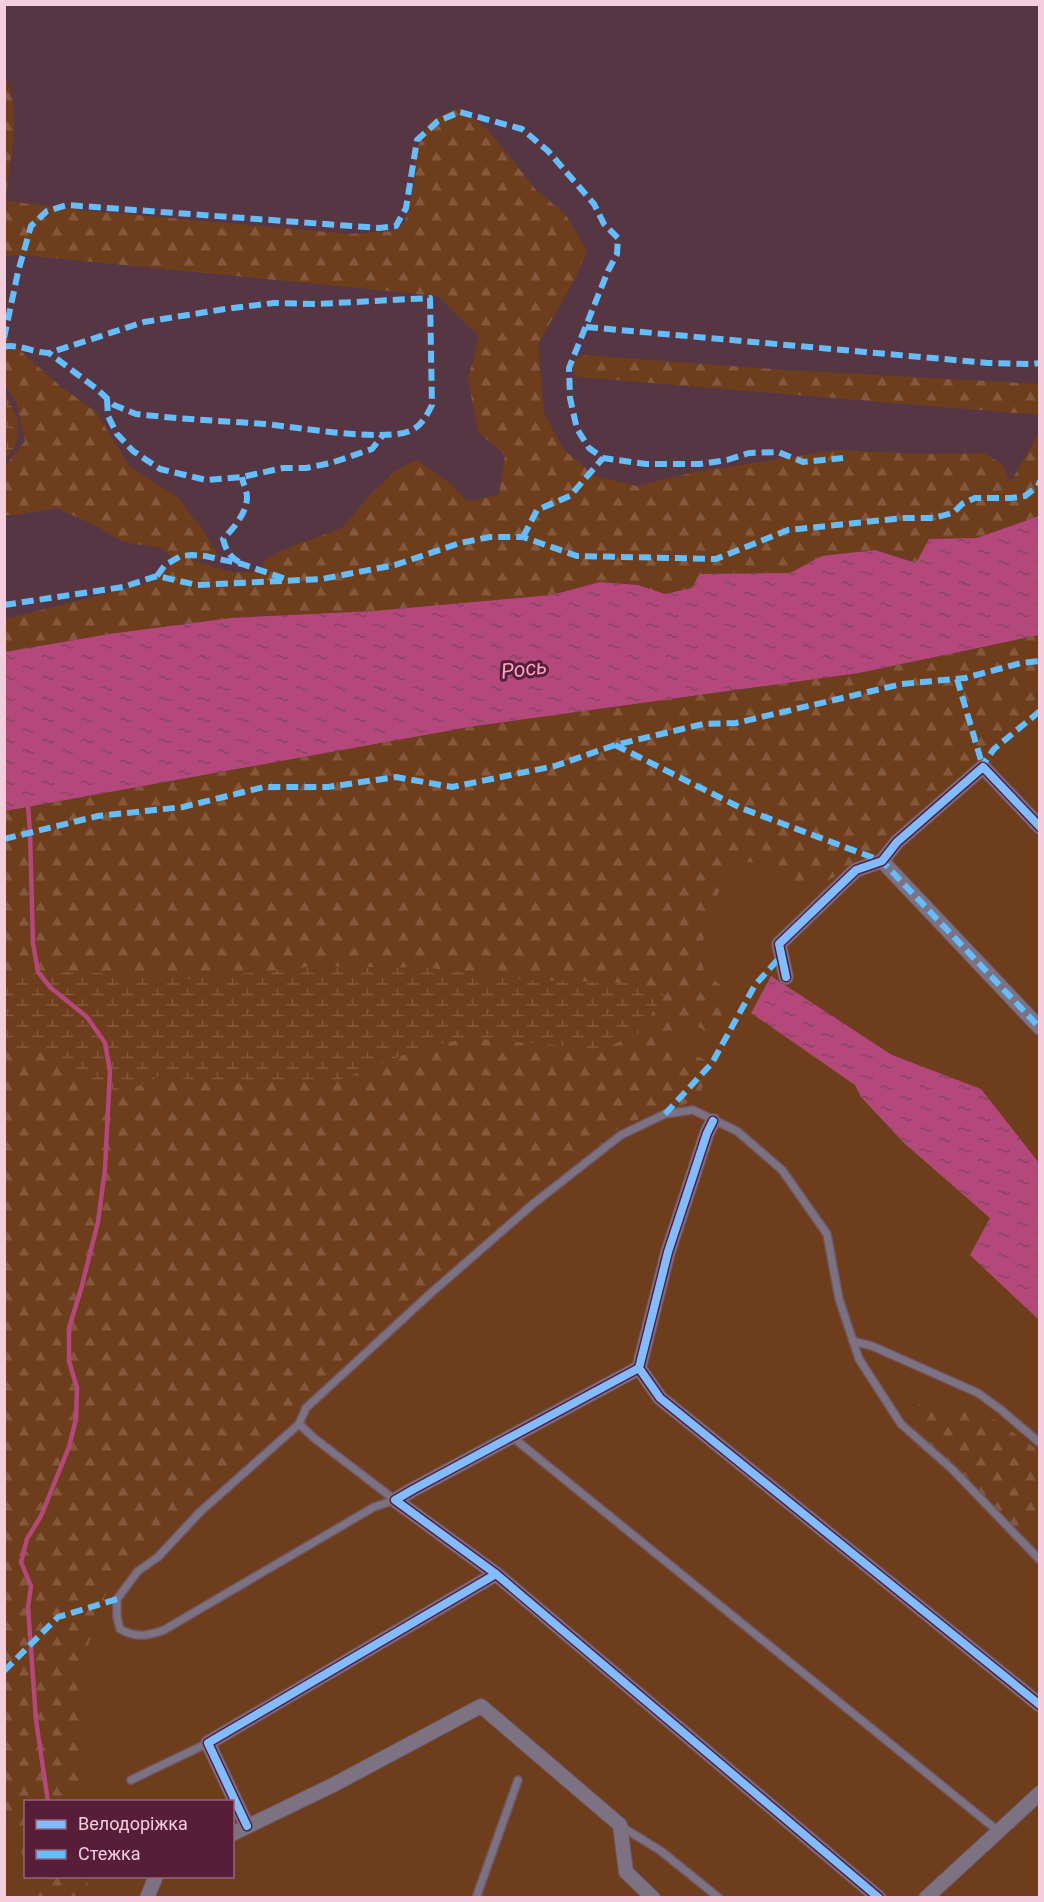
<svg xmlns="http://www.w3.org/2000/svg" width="1044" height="1902" font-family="Roboto,sans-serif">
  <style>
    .green { fill: #6e3d1c }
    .forest { fill: url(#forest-firs) }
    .wetland { fill: url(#wetland-marsh) }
    .water { fill: url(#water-ripples) }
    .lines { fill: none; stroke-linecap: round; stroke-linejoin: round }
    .stream { stroke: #b4487b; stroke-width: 4.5 }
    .lane-casing { stroke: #715460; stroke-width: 10 }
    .street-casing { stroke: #715460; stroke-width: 16 }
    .lane { stroke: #7d7281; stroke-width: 7 }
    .street { stroke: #7d7281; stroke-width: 14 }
    .quiet { stroke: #66bdfb; stroke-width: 6; stroke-dasharray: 12 6; stroke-linecap: butt }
    .cycleway-casing { stroke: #581e39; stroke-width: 11 }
    .cycleway { stroke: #80bcff; stroke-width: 8 }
    .labels { text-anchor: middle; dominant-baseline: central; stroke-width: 6; stroke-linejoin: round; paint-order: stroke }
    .water-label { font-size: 21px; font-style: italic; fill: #fda4c8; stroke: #581e39 }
  </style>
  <defs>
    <pattern id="forest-firs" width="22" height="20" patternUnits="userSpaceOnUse" patternTransform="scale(1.5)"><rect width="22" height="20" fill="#6e3d1c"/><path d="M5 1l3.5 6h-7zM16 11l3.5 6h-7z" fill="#83583c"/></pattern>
    <pattern id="wetland-marsh" width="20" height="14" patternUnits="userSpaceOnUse" patternTransform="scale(1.5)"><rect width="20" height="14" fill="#6e3d1c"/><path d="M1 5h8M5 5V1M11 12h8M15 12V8" fill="none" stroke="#83583c"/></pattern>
    <pattern id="water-ripples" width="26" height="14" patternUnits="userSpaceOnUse" patternTransform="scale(1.5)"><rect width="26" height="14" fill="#b4487b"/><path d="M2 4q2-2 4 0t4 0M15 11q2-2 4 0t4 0" fill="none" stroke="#894464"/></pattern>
  </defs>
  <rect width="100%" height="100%" fill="#573644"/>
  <!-- green -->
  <g class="green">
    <polygon points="1039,690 1039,1897 90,1897 86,1877 232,1876 232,1802 85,1801 86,1765 79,1671 109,1585 622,1125 700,1099 672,1044 685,1018 726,990 704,971 700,950 729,859 767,864 800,894 992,746 1030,711"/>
    <path d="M4 1817C18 1831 25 1857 26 1876L31 1877 39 1897H5Z"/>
  </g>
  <!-- forest -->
  <g class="forest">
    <path d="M5 77C24 115 8 160 6 201L81 210 349 234 394 231 405 221 414 183 415 152 431 120 460 108 488 130 536 190 565 214 587 251 576 277 538 344 544 413 563 449 595 476 637 486 695 472 836 450 922 454 984 453 1003 465 1010 483 1039 433V516L977 538 929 539 917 563 875 550 822 556 790 573 700 574 692 588 665 594 638 585 600 582 552 595 374 611 231 618 109 634 5 652V619L152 582 176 561 162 548 123 542 92 524 57 508 16 515H5V466L25 441 16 400 5 386 4 329 6 338 60 386 96 412 129 466 178 498 201 528 219 557 194 561 231 572H263V562L282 550 342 528 369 496 395 471 416 460 449 483 467 501 499 495 505 455 478 432 468 379 479 336 438 296 22 255 6 256 5 261Z"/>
    <polygon points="584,355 784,370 1039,384 1039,415 579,377 573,371 574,361"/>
    <polygon points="1039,635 1039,690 1030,711 873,858 800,894 767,864 729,860 700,950 704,971 726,990 730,1020 705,1031 685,1018 672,1044 707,1061 700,1099 622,1125 109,1585 79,1671 86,1765 85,1801 26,1802 25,1862 10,1823 5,1817 5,811 475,726 859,673"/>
    <polygon points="919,1404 947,1408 980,1409 1039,1451 1039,1526 1018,1530 919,1432 909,1421"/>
    <polygon points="31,1877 86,1877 90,1897 39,1897"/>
  </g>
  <!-- wetland -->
  <g class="wetland">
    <polygon points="5,393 18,420 16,444 5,460"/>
    <polygon points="317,966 430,968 530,980 629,983 664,993 641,1032 604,1049 468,1038 422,1048 332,1083 226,1083 160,1076 108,1100 43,1047 5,1050 5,980 50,970 193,979"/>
  </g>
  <!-- water -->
  <g class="water">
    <polygon points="1039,516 1039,635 859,673 475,726 5,811 5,652 109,634 231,618 374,611 552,595 600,582 638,585 665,594 692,588 700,574 790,573 822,556 875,550 916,563 929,539 977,538"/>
    <polygon points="771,976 892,1055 981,1089 1039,1163 1039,1320 970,1255 990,1218 904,1143 861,1097 855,1085 751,1013"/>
  </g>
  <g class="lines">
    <!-- stream -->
    <polyline class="stream" points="28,806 30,832 33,943 38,972 51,988 87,1017 105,1043 110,1071 105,1169 98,1222 81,1289 69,1328 69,1361 77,1388 76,1419 69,1447 41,1516 27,1539 21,1562 31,1586 28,1607 36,1720 48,1802"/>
    <defs>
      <g id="lane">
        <polyline points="853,1341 872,1346 978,1393 1000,1409 1040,1443"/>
        <path d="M299 1424 200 1512 158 1557 138 1571 117 1599V1617L120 1629C135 1638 148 1636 164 1630L374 1507 395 1500"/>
        <polyline points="511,1436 998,1831"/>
        <polyline points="395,1500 314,1438 299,1424 306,1408 431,1293 533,1204 621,1135 665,1114 693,1110 737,1131 782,1170 827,1234 839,1299 859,1359 901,1424 952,1469 1040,1560"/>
        <polyline points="131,1780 208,1743"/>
        <polyline points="622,1827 661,1851 719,1898"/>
        <polyline points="476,1898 518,1780"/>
      </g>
      <g id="street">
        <polyline points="882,861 1040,1028"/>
        <polyline points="786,977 779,944 856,870 882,861 897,842 983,767 1040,827"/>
        <polyline points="713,1121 707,1133 668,1252 639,1368 660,1398 1040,1705"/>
        <polyline points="639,1368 414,1489 395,1500 496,1574 879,1898"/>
        <polyline points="247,1826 208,1743 496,1574"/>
        <polyline points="232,1834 335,1784 481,1706 620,1825 626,1872 653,1898"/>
        <polyline points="147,1898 156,1876"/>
        <polyline points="926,1898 1040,1793"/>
      </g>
    </defs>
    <!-- lane casing -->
    <use href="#lane" class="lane-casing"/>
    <!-- street casing -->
    <use href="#street" class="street-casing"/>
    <!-- lane -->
    <use href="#lane" class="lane"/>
    <!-- street -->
    <use href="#street" class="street"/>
    <!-- quiet -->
    <g class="quiet">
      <polyline points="586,327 988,363 1033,364 1040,363"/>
      <polyline points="4,338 18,272 31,226 47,211 67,205 379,228 396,226 406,208 417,140 438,121 460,112 522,129 548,151 594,204 604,224 618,238 617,254 608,271 569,368 570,398 577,429 589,448 603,458 646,464 700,464 727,460 749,453 778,452 803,462 843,458"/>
      <path d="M4 347C17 343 34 353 49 353L144 322 225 309 274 303 317 304 430 298 432 405C427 415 422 425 412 430 387 443 297 427 265 424 222 421 179 419 136 414L114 405 97 389 49 353"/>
      <polyline points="107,399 108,416 117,434 133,451 160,469 206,480 242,477 283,468 306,468 331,463 372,449 383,435"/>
      <polyline points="523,537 537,510 570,496 603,458"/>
      <path d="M239 562C229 556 226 550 223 539 233 529 247 513 247 497 247 491 243 484 242 477"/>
      <polyline points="157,576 165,565 181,556 192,555 205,556 242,564 286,579"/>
      <polyline points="4,605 123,587 157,576 197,585 322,579 395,565 460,543 490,537 523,537 577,556 716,559 788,530 904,518 933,518 953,513 962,504 975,498 1011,498 1025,496 1038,486 1040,481"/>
      <polyline points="957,679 983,767 986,770"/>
      <polyline points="615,745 741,808 882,861 1040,1028"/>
      <polyline points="980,769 994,749 1040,711"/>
      <polyline points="4,839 98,816 183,807 264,787 328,787 396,777 452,787 555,766 615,745 703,724 736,723 902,684 965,678 1021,663 1040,661"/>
      <polyline points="665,1114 712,1063 755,985 781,956"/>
      <polyline points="4,1671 58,1617 117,1599"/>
    </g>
    <defs>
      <g id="cycleway">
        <polyline points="786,977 779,944 856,870 882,861 897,842 983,767 1040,827"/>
        <polyline points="713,1121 707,1133 668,1252 639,1368 660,1398 1040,1705"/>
        <polyline points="639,1368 414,1489 395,1500 496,1574 879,1898"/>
        <polyline points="247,1826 208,1743 496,1574"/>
      </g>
    </defs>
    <!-- cycleway casing -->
    <use href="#cycleway" class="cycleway-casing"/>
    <!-- cycleway -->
    <use href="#cycleway" class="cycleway"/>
  </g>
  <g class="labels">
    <!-- water labels -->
    <g class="water-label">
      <text transform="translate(524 669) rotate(-7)">Рось</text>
    </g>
  </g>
  <!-- border -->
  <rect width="1044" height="1902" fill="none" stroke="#f4cedc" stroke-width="12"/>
  <!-- legend -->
  <rect x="24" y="1800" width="210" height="78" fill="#581e39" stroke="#96647a" stroke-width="1.5"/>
  <rect x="36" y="1820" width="30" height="9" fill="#80bcff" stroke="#96647a" stroke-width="1.5"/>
  <text x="78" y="1830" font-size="18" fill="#f4cedc">Велодоріжка</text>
  <rect x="36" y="1850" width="30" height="9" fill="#66bdfb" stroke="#96647a" stroke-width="1.5"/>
  <text x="78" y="1860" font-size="18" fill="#f4cedc">Стежка</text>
</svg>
